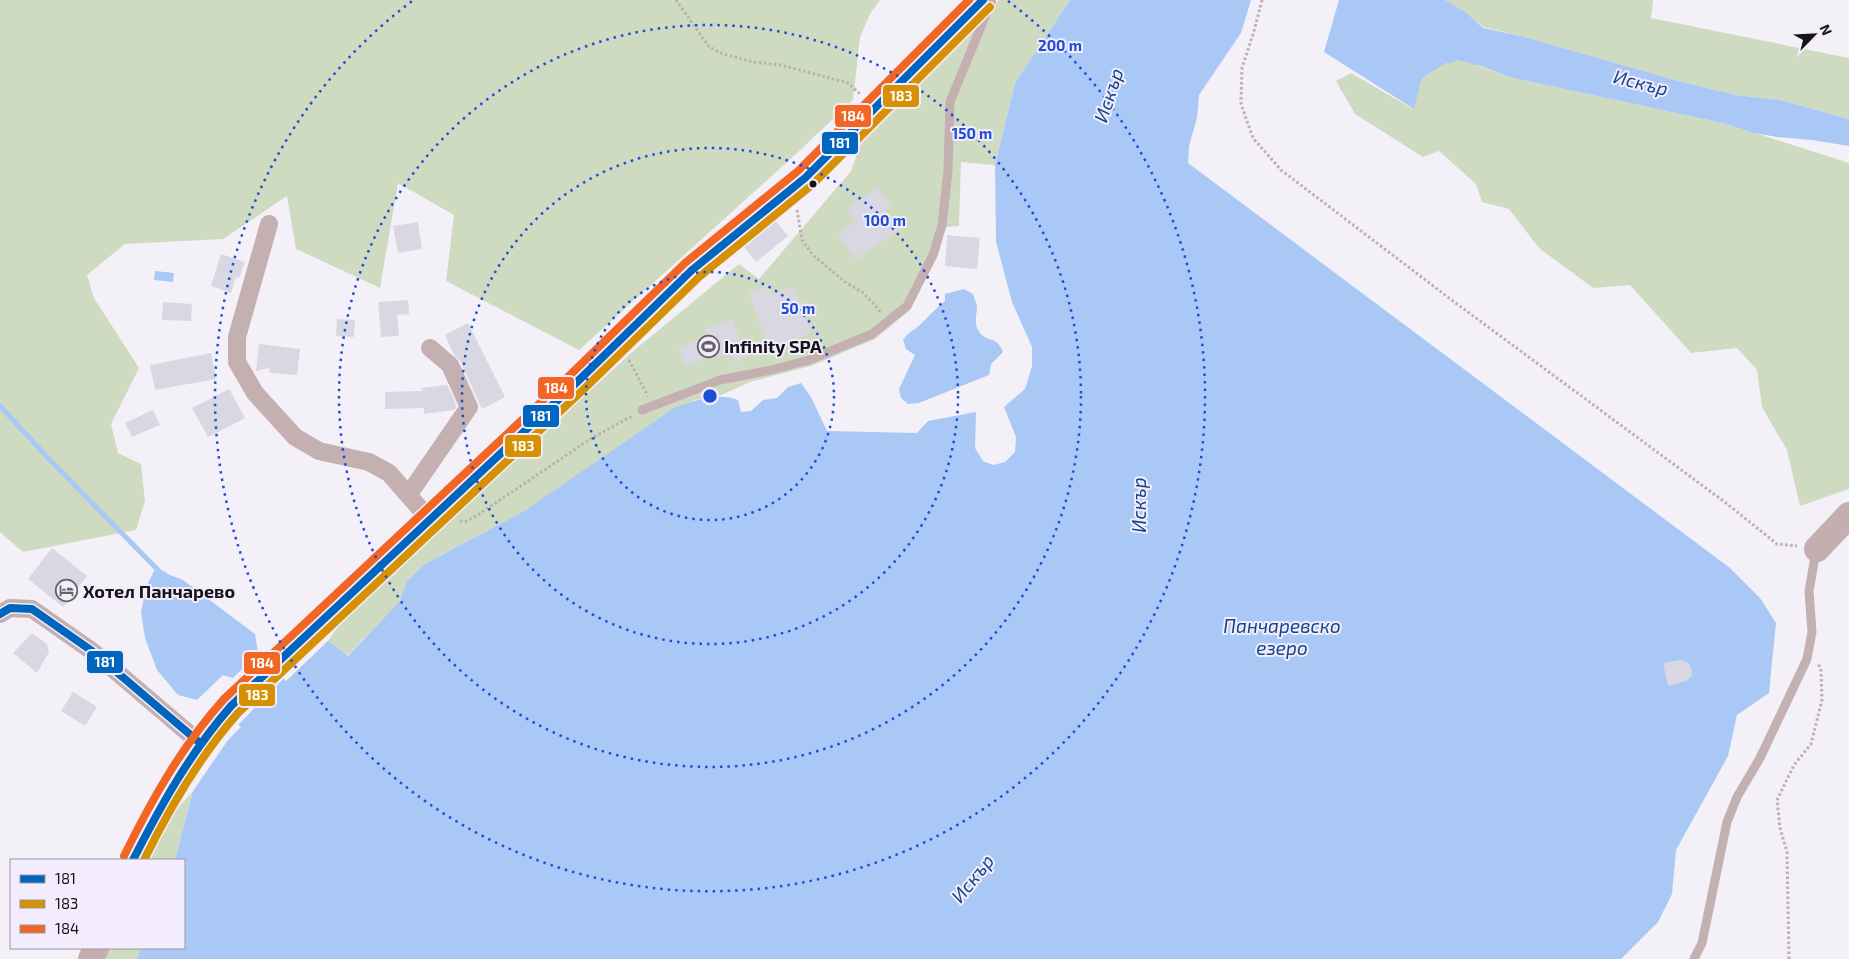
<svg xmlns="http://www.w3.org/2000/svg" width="1849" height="959" font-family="'Exo 2',sans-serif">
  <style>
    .green { fill: #cfdbc1 }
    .water { fill: #aac8f6 }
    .pier { fill: #f4f0f8 }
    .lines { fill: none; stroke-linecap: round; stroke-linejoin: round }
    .stream { stroke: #aac8f6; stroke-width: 5 }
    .building { fill: #d9d7e2 }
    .path { stroke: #bdafb1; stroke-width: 3; stroke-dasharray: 2.5 2.5; stroke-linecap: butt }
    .lane { stroke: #c4afb1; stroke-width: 9 }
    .street { stroke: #c4afb1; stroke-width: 18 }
    .secondary { stroke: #c4aeb0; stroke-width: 26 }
    .bus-1-casing { stroke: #f3ecfc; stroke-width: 11 }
    .bus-2-casing { stroke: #f3ecfc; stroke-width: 11 }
    .bus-3-casing { stroke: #f3ecfc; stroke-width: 11 }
    .bus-1 { stroke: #0065bd; stroke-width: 8 }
    .bus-2 { stroke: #d59004; stroke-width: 8 }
    .bus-3 { stroke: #f26522; stroke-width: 8 }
    .ring { fill: none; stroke: #1d4ed8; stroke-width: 2.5; stroke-dasharray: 2.5 5 }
    .bus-dot { fill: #151218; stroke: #f3ecfc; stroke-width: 2 }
    .labels { text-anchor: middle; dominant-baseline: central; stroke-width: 4; stroke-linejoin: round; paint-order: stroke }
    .poi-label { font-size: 18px; font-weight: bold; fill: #151218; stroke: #f3ecfc; text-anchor: start }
    .water-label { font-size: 19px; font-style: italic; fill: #114689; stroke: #f3ecfc }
    .centre { fill: #1d4ed8; stroke: #f3ecfc; stroke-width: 2.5 }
    .ring-label { font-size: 15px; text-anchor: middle; font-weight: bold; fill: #1d4ed8; stroke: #f3ecfc; stroke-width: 4; stroke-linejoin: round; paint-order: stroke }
    .line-badge { stroke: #f3ecfc; stroke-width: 2 }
    .badge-label { font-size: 14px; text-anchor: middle; font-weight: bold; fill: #fff }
  </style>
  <rect width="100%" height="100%" fill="#f4f0f8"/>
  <!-- green -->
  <g class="green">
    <polygon points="0,0 880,0 870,14 860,37 853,100 796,154 579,350 446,281 454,215 398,183 380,288 296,249 287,196 223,239 125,244 87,275 94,298 139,368 111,424 118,453 141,464 145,501 136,530 23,552 0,532"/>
    <polygon points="999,0 1070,0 1015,83 995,165 961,162 959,226 946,227 939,252 910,310 875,339 811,366 750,382 717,397 695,400 526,510 425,564 407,581 401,601 347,656 328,641 337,628 452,515 638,347 739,264 759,279 851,171 864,135 929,65"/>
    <polygon points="1445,0 1653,0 1651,18 1849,58 1849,119 1780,100 1736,95 1679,81 1521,36 1483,27 1467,13"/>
    <polygon points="1437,27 1471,63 1509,77 1727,124 1849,163 1849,489 1800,506 1787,450 1762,407 1757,370 1737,348 1691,353 1630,285 1593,288 1539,248 1509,209 1482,202 1476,184 1439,151 1423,157 1355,114 1336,81 1351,73 1413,109"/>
    <polygon points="193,791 175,860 146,860 173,813"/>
    <polygon points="108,948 141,948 137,959 104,959"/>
  </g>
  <!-- water -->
  <g class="water">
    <path d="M1070 0H1251L1241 33 1199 95 1197 118 1189 146 1188 163 1730 568 1760 598 1776 623 1769 693 1737 715 1728 756 1676 850 1672 894 1658 922 1621 959H137L141 948H184V860H175L193 791 228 740 241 727 238 724 233 678 223 675 197 700 178 695 157 670 145 638 141 612 146 587 156 567 170 575 183 580 255 634 258 653 286 681 328 641 348 656 400 601 407 581 425 564 526 510 674 408C695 401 716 392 738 400L741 412 751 411 763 400 777 398 788 387 801 383 811 397 827 431 917 433 928 421 976 412 975 448 983 461 993 465 1005 462 1015 452 1016 437 1004 407 1025 389 1032 366V347L1012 302 996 242 995 165 1015 83Z"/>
    <polygon points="1339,0 1445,0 1467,13 1483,28 1521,36 1679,81 1736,95 1780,100 1849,119 1849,146 1812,140 1777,137 1754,133 1727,124 1509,77 1481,66 1457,60 1451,63 1446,63 1422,78 1414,109 1324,52"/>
    <polygon points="155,271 174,273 173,282 154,280"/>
    <path d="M964 289 973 294C974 298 976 302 977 306 977 315 973 324 980 333 989 343 996 335 1003 352L991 364 989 375 919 403 908 404 901 398 899 389 915 355 906 349 903 340C909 331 914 331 921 324 929 316 936 308 945 301V294Z"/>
  </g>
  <!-- pier -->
  <polygon class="pier" points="260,651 285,677 237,726 231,680"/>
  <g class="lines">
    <!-- stream -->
    <polyline class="stream" points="0,406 51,461 159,571"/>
  </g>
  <!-- building -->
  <g class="building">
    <polygon points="877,187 891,205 884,210 898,230 856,260 838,235 856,222 847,209"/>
    <polygon points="776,221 788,236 756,262 744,247"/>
    <polygon points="418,222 422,249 398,253 393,226"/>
    <polygon points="947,235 980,238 977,269 945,266"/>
    <polygon points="221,254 245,262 239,278 236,277 231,293 211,286"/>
    <polygon points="768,286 771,295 794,287 800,304 808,301 813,315 805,318 811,333 769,349 749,293"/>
    <polygon points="408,300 409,314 397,315 399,336 381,337 378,302"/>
    <polygon points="163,302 192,304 191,321 162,320"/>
    <polygon points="337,319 355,320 354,337 336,336"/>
    <polygon points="732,319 747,357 734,362 730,352 717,357 716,354 685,366 678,348 708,336 705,329"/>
    <polygon points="468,323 505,397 482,409 460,361 454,355 445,335"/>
    <polygon points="259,344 300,349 297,375 270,373 269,368 256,371"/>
    <polygon points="211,353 216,379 155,390 150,365"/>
    <polygon points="447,385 455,401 456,408 454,410 424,414 424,408 385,409 385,392 422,391 421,388"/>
    <polygon points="229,389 245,418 208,437 192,408"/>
    <polygon points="153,410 160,425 132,437 125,423"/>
    <polygon points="52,548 87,576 63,607 28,579"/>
    <polygon points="32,633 47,644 49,652 37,673 13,653"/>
    <polygon points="1680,660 1687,662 1690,666 1692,671 1691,677 1686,681 1668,686 1663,663"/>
    <polygon points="73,692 97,707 85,726 61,711"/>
  </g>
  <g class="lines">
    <!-- path -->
    <g class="path">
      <polyline points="676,0 709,47 723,54 754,62 781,65 848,83 861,95"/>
      <polyline points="1262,0 1254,31 1242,68 1241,104 1253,138 1281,170 1453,301 1726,503 1777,544 1797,546"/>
      <polyline points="797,210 802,240 813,255 845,282 862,292 874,304 881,313"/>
      <polyline points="629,360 648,396"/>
      <polyline points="460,521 465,522 479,514 592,438 632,416"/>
      <polyline points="1789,959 1787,852 1780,828 1777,800 1794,765 1811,744 1822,700 1821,671 1818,663"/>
    </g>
    <!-- lane -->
    <g class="lane">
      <polyline points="642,410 720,380 771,370 809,360 872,334 907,306 933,255 942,225 948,171 950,102 989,7"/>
      <polyline points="1694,959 1702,943 1727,822 1737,797 1760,758 1807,659 1812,632 1809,591 1816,551"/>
    </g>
    <!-- street -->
    <g class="street">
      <polyline points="269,224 237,337 237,362 255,393 295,437 319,451 369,462 389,473 430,520"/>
      <polyline points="409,494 469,407 450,365 430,348"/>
      <polyline points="0,614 10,608 32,609 92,651 200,743"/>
    </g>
    <!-- secondary -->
    <g class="secondary">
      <polyline points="1817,549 1849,515"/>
      <path d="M133 860C160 805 189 751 231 706L577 382 692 270 805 178 983 0"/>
      <polyline points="91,959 96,948"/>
    </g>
    <defs>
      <g id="bus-1">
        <polyline points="0,614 10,608 32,609 92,651 200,743"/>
        <path d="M133 860C161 805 190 753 231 706L577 382 692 270 805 178 983 0"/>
      </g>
      <path id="bus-2" d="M144 860C170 807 199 757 238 713L584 389 699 277 812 185 990 7"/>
      <path id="bus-3" d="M124 856C152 799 182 746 224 699L570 375 685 263 798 171 969 0"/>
    </defs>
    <!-- bus-1 casing -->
    <use href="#bus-1" class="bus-1-casing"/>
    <!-- bus-2 casing -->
    <use href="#bus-2" class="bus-2-casing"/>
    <!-- bus-3 casing -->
    <use href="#bus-3" class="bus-3-casing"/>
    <!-- bus-1 -->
    <use href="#bus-1" class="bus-1"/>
    <!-- bus-2 -->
    <use href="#bus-2" class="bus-2"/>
    <!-- bus-3 -->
    <use href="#bus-3" class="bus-3"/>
  </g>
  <!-- distance rings -->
  <g class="ring">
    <circle cx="710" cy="396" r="124"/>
    <circle cx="710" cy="396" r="248"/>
    <circle cx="710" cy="396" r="371"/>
    <path d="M1008 1A495 495 0 1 1 412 1"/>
  </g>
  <!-- icons -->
  <defs>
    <symbol id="stadium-ring" viewBox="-11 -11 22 22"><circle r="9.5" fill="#f3ecfc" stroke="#636066" stroke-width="1.5"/><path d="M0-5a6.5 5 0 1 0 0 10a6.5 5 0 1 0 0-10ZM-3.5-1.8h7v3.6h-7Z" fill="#636066"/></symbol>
    <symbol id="hotel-ring" viewBox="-11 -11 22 22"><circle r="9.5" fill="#f3ecfc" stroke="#636066" stroke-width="1.5"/><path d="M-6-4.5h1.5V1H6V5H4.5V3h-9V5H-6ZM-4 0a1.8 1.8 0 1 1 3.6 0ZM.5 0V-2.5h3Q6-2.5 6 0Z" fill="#636066"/></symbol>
  </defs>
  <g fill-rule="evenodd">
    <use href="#stadium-ring" x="696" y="334" width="25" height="25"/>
    <use href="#hotel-ring" x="54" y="578" width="25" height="25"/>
  </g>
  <!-- markers -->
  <circle class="bus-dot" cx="813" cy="184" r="4.5"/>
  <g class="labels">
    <!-- poi labels -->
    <g class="poi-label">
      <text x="724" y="346">Infinity SPA</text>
      <text x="83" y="591">Хотел Панчарево</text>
    </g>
    <!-- water labels -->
    <g class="water-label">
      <text transform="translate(1641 82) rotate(14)">Искър</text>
      <text transform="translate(1108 95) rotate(-72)">Искър</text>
      <text transform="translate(1138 505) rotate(-90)">Искър</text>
      <text x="1282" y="625">Панчаревско<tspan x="1282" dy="22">езеро</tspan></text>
      <text transform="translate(972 878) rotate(-51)">Искър</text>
    </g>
  </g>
  <circle cx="710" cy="396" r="8" class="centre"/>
  <g class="ring-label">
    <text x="1060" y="51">200 m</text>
    <text x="972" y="139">150 m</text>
    <text x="885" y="226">100 m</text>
    <text x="798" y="314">50 m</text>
  </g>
  <g class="line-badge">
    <rect x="882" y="84" width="38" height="24" rx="5" fill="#d59004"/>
    <rect x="834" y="104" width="38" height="24" rx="5" fill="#f26522"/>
    <rect x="821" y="131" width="38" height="24" rx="5" fill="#0065bd"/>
    <rect x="537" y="376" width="38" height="24" rx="5" fill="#f26522"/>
    <rect x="522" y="404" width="38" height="24" rx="5" fill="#0065bd"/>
    <rect x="504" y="434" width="38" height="24" rx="5" fill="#d59004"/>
    <rect x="86" y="650" width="38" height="24" rx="5" fill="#0065bd"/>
    <rect x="243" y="651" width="38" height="24" rx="5" fill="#f26522"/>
    <rect x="238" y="683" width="38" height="24" rx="5" fill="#d59004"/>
  </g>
  <g class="badge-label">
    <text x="901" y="101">183</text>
    <text x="853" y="121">184</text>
    <text x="840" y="148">181</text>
    <text x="556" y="393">184</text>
    <text x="541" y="421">181</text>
    <text x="523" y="451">183</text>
    <text x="105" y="667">181</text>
    <text x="262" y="668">184</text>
    <text x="257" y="700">183</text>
  </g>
  <!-- legend -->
  <rect x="10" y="859" width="175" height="90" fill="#f3ecfc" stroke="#9a95a1"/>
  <rect x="20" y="875" width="25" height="8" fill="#0065bd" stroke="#9a95a1"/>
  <text x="55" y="884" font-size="15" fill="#151218">181</text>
  <rect x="20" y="900" width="25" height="8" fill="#d59004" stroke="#9a95a1"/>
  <text x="55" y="909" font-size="15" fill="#151218">183</text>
  <rect x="20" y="925" width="25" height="8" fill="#f26522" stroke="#9a95a1"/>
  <text x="55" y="934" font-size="15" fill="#151218">184</text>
  <!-- north arrow -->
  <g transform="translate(1814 35) rotate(66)" stroke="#f3ecfc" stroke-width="4" paint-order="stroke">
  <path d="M0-4L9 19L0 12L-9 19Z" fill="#151218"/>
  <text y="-8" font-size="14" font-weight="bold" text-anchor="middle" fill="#151218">N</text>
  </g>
</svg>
